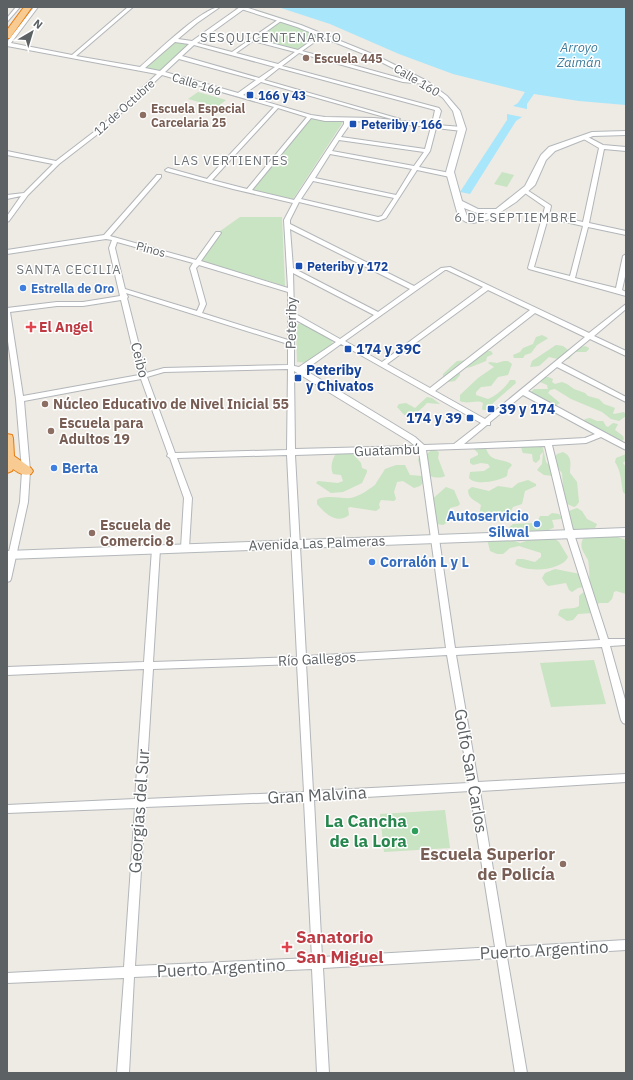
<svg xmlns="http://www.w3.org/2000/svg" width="633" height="1080" font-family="'IBM Plex Sans',sans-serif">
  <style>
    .green { fill: #c8e4c2 }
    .water { fill: #a8e6fb }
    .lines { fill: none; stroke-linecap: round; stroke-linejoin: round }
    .street-casing { stroke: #b2b6b9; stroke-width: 2 }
    .secondary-casing { stroke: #b3b8bb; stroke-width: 2 }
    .highway-casing { stroke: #e77a0c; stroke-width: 2 }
    .street { fill: #fff; fill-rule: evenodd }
    .secondary { fill: #fff; fill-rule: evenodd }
    .highway { fill: #f7cb92; fill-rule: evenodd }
    .education-dot { fill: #8d6e63; stroke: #fff; stroke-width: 1.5 }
    .transit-dot { fill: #1a4fb4; stroke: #fff; stroke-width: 1.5 }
    .shop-dot { fill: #3f7fe0; stroke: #fff; stroke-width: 1.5 }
    .health-dot { fill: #e0444e; stroke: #fff; stroke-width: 1.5 }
    .leisure-dot { fill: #2e9e5b; stroke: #fff; stroke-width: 1.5 }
    .labels { text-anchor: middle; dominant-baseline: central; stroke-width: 3; stroke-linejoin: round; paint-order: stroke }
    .far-education-label { font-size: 12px; font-weight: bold; fill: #785e54; stroke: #fff; text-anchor: start }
    .far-street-label { font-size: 12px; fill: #5c6164; stroke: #fff }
    .far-transit-label { font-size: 12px; font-weight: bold; fill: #164399; stroke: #fff; text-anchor: start }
    .far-shop-label { font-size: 12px; font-weight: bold; fill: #366cbe; stroke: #fff; text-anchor: start }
    .far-neighbourhood-label { font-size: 13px; letter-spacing: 1px; fill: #6d7376; stroke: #fff }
    .far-water-label { font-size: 13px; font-style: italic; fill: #3f7d9b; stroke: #fff }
    .street-label { font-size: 14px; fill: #5c6164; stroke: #fff }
    .health-label { font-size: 14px; font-weight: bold; fill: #be3a42; stroke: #fff; text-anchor: start }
    .transit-label { font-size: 14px; font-weight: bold; fill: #164399; stroke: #fff; text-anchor: start }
    .education-label { font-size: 14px; font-weight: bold; fill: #785e54; stroke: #fff; text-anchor: start }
    .shop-label { font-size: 14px; font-weight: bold; fill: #366cbe; stroke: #fff; text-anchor: start }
    .near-street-label { font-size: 17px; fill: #5c6164; stroke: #fff }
    .near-leisure-label { font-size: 17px; font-weight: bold; fill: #27864d; stroke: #fff; text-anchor: end }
    .near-education-label { font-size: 17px; font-weight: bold; fill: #785e54; stroke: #fff; text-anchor: end }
    .near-health-label { font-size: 17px; font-weight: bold; fill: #be3a42; stroke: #fff; text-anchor: start }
  </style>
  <rect width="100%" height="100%" fill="#eeeae4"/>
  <!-- green -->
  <g class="green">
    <polygon points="279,22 282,22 318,35 298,50 254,38"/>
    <polygon points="176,41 191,44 160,72 143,69"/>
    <polygon points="198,92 226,100 217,107 188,99"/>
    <polygon points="311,118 343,122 293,199 253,190"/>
    <polygon points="502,172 514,175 507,187 494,184"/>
    <polygon points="240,217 282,217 285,286 197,260 216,234"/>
    <polygon points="296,324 303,324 332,340 333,345 308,363 297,362"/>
    <polygon points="542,335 548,338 547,339 537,345 531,353 525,355 523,358 514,358 513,355 520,352 523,348 533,344 536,337"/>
    <polygon points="556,345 563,346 568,350 585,346 589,348 589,349 586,352 574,352 569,359 562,360 549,357 539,366 530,367 532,361"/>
    <polygon points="484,351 491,351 493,354 487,357 486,361 471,367 464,368 460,370 460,375 455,381 448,382 443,377 443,374 457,361 470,360"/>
    <path d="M504 361H508L512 364 508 375 498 377 491 386 481 387 476 392V395L488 399C496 396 506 387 510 380H515L516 383 493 403 488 410H483L482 409 483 403C476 399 468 405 460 401V395L478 378 494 367 488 363 490 362 497 363Z"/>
    <polygon points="543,377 548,377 553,379 552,382 555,384 562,382 567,384 574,389 585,393 588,396 599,399 604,404 615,408 613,413 614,414 624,412 626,416 619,421 611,419 602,412 571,399 555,389 550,390 548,393 560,403 555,406 548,403 545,400 532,397 529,394 534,389 548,389 547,385 540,382 539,380"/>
    <path d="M427 397 432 398 440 404 427 403C424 407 412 418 406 416 404 415 399 409 397 407L399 404 406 403 415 408Z"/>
    <polygon points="590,418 597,421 603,421 606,426 608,427 613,423 618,424 615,430 623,436 624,439 622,441 614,439 583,422 585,419"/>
    <polygon points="540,445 543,448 546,462 555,471 553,476 544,475 537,470 542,464 543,452 540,455 540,459 536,463 533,461 532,454 523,453 522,451 521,446"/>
    <path d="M473 448H486C490 462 499 458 510 463L512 465 508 470 507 476C499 481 476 486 469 478L470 472 484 471 490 467 488 464 481 463 473 465 470 463V459L478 455V453Z"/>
    <path d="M432 449 439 452 438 458 445 476C438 480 425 476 421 469 419 466 419 462 418 459L427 454Z"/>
    <path d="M337 452 352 453 361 463 362 468 367 470V472L362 483 343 492 331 493 316 483 318 481 338 483 343 481 341 475 333 474C330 467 332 459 337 452Z"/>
    <path d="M563 452C573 457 570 464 570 473L577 482 579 502 576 506 574 507 565 503 564 500 562 473 555 465 554 459 557 454Z"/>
    <path d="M626 454V460L623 463 626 467V495L623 492C621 481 621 471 615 462L616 458Z"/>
    <path d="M396 465H405L410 475 422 476 423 478V483L420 486 414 488 403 481 397 482 394 492 396 499 394 501 381 500 379 504 380 508 376 511 350 507 348 508 349 515C336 525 325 513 317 504V500C324 494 342 499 351 498 360 496 368 490 375 485 378 480 382 474 385 469Z"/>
    <path d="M528 480 536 484V486L525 491 522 504 513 507 508 516H496L489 519H483L479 515 481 505C475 500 468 499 468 490L472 487 489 491 498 486 512 488 518 483Z"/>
    <polygon points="446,487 454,490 460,504 458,506 450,508 448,522 443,525 437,524 427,506 429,502"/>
    <polygon points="577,508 582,511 587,519 597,524 595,528 574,531 569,527 566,512"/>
    <polygon points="552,513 559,514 562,518 561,519 552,520 554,527 553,528 537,535 520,531 514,532 508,531 507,529 513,524 534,523 537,522 540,516 548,516"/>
    <path d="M589 535 618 537 626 540V594L616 591 614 592 612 599 608 603H599L592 613 578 614 573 620 567 621 558 615 560 610C566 607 573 610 579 606V596C582 593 588 590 589 585 590 582 589 562 588 560 584 552 578 547 584 537Z"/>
    <path d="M503 537 520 543 532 539 554 538 559 542 568 557C562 571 526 573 515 564L517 559H523L535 562 541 557V553L519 546 510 548 503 554H497L490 551 487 539Z"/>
    <polygon points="555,569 580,574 584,587 578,588 572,592 569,590 566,583 548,586 545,583 542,578 545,573"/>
    <polygon points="594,660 606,704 551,707 540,663"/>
    <polygon points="445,810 450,848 384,852 380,814"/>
  </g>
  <!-- water -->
  <g class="water">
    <polygon points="278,7 626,7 626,105 579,101 534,94 527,104 527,109 513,106 518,103 525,92 453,74 399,54 330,24"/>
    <polygon points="507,114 522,117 516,121 470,194 460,192 507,120"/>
  </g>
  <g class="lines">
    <defs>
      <g id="street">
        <polygon points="16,7 20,7 7,22 7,18"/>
        <path d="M34 7H38L11 43 72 55 128 7H133L76 56 140 67C155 54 203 7 220 7L197 23 178 39 192 41 240 7H243L244 9 197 43 232 52 279 19H281V21L256 39 298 50 321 34 323 35V36L302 51 403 79 427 81 428 82 425 84 403 82 299 53 282 66 439 108 441 111 437 125 462 127 465 129 462 131 436 128 430 151 419 167 450 173 453 175 450 177 417 170 386 218 378 221 299 202 290 220V224L414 286 441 268 450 267 589 333 626 304V309L594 336 626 351V356L590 339 561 363 626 397V402L557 367 528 391 626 444V450L601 437 586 443 552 445 574 534 608 639H626V645L610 646 626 703V724L623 723 621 720 602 647 456 655 478 782 626 774V782L480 791 506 947 626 940V950L507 957 527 1073H515L497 958 323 968 329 1073H317L312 969 134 977 129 1073H117L124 978 7 983V973L124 967 135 808 7 813V805L135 799 144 669 7 675V667L144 662 152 549 153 547H159L160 549 153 662 297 657 287 455 177 458 192 498 189 548 185 551 182 550 181 548 184 498 170 458 167 456 168 454 141 379 24 401 30 471 28 502 11 579 10 581 7 582V561L20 502 22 471 16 399 7 334V308L57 302H83L120 296 109 248 112 240 106 239 7 254V250L104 235 157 175H161V177L110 236 196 260 216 232H220L221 233 201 261 288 288 284 220 293 203 233 189 166 171 165 170 168 168 207 179 274 107 162 75 103 130 59 164 28 195 9 221 7 222V216L21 196 7 199V195L24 193 53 164 7 155V151L56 161 99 128 157 74 7 46V42ZM253 41 295 52 278 64 236 53ZM175 42 189 44 160 71 145 68ZM194 45 275 67 259 78 182 56ZM179 59 256 80 238 93 165 72ZM279 68 435 110 432 124 374 118 325 117 311 115 243 95 261 82 395 120 400 119 264 80ZM278 108 307 117 247 189 212 180ZM311 118 325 121H344V124L294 200 252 190ZM349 121 374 122 431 127 425 149 341 137 350 124ZM339 140 424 152 414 166 332 151ZM330 154 412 169 396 195 315 178ZM313 181 394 198 382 216 378 217 301 199ZM290 229 410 289 378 312 293 268ZM117 242 193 263 190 268 200 304 197 311 125 289 115 248ZM199 265 288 292V340L202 313 206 304 196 268ZM445 270H447L483 287 382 362 345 341ZM293 273 374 315 340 339 294 313ZM488 290 530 310 430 388 387 364ZM126 293 288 344V365L164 368 146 373 127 298 128 297ZM121 300 139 375 23 396 10 312 57 306H83ZM535 313 585 337 485 419 435 391ZM294 319 336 342 299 367 294 366ZM341 344 481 423 454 444 424 445 415 437 305 370ZM288 369 287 450 175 453 147 377 164 372ZM294 371 409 441 415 446 295 449ZM523 395 595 434 585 438 548 440 464 444 487 425H490V422ZM545 446 566 534 600 640 455 648 426 450ZM419 451 446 648 306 656 295 455ZM447 655 469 783 313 791 306 663ZM297 664 304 792 145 799 153 669ZM470 791 495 947 322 957 314 800ZM304 801 312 958 135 966 145 807Z"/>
        <path d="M582 136H586L603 145 626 147V151L604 149 589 223 626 231V235L588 227 575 278 616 288 623 256 626 254V272L622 290 626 292V296L529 269 528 268 545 207 522 191 527 190 550 205 551 206 549 215 583 222 599 148 582 138ZM548 218 583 226 570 276 534 267Z"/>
      </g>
      <g id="secondary">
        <path d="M235 7H245L301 25 375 55 427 81 447 96 460 111 466 129 454 172 462 201 478 209H496L525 186 541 155 549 147 592 132 626 131V135L593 136 555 151 546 160 535 185 516 202 490 219 473 223 466 222 461 219 457 212 446 172 458 129 453 111 443 98 423 83 371 57 297 27ZM464 208 477 213H488L478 218H471L467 216Z"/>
        <polygon points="626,528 626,536 7,559 7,551"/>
      </g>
      <g id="highway">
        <polygon points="24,7 32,7 10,38 7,38 7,30"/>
        <path d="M7 434 12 435 13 438 14 456 31 468 33 471 31 474C23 476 19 473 13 469L12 471 7 473Z"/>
      </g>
    </defs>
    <!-- street casing -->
    <use href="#street" class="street-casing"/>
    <!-- secondary casing -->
    <use href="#secondary" class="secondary-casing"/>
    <!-- highway casing -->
    <use href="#highway" class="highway-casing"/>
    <!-- street -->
    <use href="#street" class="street"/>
    <!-- secondary -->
    <use href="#secondary" class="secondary"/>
    <!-- highway -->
    <use href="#highway" class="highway"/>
  </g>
  <!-- markers -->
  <g class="education-dot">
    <circle cx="306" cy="58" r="4"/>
    <circle cx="143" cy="115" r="4"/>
    <circle cx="45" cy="404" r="4"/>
    <circle cx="51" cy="431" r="4"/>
    <circle cx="92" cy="533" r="4"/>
    <circle cx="563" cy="864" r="4"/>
  </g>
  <g class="transit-dot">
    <rect x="246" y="91" width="8" height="8" rx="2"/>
    <rect x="349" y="120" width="8" height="8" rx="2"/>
    <rect x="295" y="262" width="8" height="8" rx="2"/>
    <rect x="344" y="345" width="8" height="8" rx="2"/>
    <rect x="294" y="374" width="8" height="8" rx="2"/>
    <rect x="487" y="405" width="8" height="8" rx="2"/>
    <rect x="466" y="414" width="8" height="8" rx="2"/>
  </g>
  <g class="shop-dot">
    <circle cx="23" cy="288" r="4"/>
    <circle cx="54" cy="468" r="4"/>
    <circle cx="537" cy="524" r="4"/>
    <circle cx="372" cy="562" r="4"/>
  </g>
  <g class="health-dot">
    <path d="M29 321h4v4h4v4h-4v4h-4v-4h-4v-4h4z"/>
    <path d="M285 941h4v4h4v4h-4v4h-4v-4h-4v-4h4z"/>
  </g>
  <circle class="leisure-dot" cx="415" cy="831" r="4"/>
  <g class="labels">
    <!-- far-education labels -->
    <g class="far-education-label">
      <text x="314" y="58">Escuela 445</text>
      <text x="151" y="108">Escuela Especial<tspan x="151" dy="14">Carcelaria 25</tspan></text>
    </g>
    <!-- far-street labels -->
    <g class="far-street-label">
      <text transform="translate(417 80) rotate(31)">Calle 160</text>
      <text transform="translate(197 84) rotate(17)">Calle 166</text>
      <text transform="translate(124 107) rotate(-42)">12 de Octubre</text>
      <text transform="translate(151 249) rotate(15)">Pinos</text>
    </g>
    <!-- far-transit labels -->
    <g class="far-transit-label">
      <text x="258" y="95">166 y 43</text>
      <text x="361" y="124">Peteriby y 166</text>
      <text x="307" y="266">Peteriby y 172</text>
    </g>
    <!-- far-shop labels -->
    <g class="far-shop-label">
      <text x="31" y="288">Estrella de Oro</text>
    </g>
    <!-- far-neighbourhood labels -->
    <g class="far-neighbourhood-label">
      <text x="271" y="37">SESQUICENTENARIO</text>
      <text x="231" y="160">LAS VERTIENTES</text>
      <text x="516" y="217">6 DE SEPTIEMBRE</text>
      <text x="69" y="269">SANTA CECILIA</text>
    </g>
    <!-- far-water labels -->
    <g class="far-water-label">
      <text x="579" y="47">Arroyo<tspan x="579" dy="15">Zaimán</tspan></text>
    </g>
    <!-- street labels -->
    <g class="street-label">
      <text transform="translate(291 323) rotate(-89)">Peteriby</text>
      <text transform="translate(140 360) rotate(76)">Ceibo</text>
      <text transform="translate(387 450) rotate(-2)">Guatambú</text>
      <text transform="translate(317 543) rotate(-2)">Avenida Las Palmeras</text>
      <text transform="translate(317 659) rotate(-3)">Río Gallegos</text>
    </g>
    <!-- health labels -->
    <g class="health-label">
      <text x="39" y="327">El Angel</text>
    </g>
    <!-- transit labels -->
    <g class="transit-label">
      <text x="356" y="349">174 y 39C</text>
      <text x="306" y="370">Peteriby<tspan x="306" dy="16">y Chivatos</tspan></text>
      <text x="499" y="409">39 y 174</text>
      <text x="462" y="418" text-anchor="end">174 y 39</text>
    </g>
    <!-- education labels -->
    <g class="education-label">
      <text x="53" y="404">Núcleo Educativo de Nivel Inicial 55</text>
      <text x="59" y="423">Escuela para<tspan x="59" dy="16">Adultos 19</tspan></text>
      <text x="100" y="525">Escuela de<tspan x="100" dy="16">Comercio 8</tspan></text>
    </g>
    <!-- shop labels -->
    <g class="shop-label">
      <text x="62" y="468">Berta</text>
      <text x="529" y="516" text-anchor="end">Autoservicio<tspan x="529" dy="16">Silwal</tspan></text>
      <text x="380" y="562">Corralón L y L</text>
    </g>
    <!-- near-street labels -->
    <g class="near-street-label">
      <text transform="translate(471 771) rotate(80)">Golfo San Carlos</text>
      <text transform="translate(317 795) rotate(-3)">Gran Malvina</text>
      <text transform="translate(139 811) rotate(-86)">Georgias del Sur</text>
      <text transform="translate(544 950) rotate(-3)">Puerto Argentino</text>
      <text transform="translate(221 968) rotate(-3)">Puerto Argentino</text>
    </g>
    <!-- near-leisure labels -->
    <g class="near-leisure-label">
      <text x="407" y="821">La Cancha<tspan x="407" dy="20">de la Lora</tspan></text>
    </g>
    <!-- near-education labels -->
    <g class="near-education-label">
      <text x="555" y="854">Escuela Superior<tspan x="555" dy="20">de Policía</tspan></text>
    </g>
    <!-- near-health labels -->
    <g class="near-health-label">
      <text x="296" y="937">Sanatorio<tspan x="296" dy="20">San Miguel</tspan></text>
    </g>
  </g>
  <!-- border -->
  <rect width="633" height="1080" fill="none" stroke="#5c6164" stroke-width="16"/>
  <!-- north arrow -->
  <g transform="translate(32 32) rotate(38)" stroke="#ffffff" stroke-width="3" paint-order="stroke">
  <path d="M0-3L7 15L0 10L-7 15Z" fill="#5c6164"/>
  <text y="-6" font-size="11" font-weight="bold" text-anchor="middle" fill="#5c6164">N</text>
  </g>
</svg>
